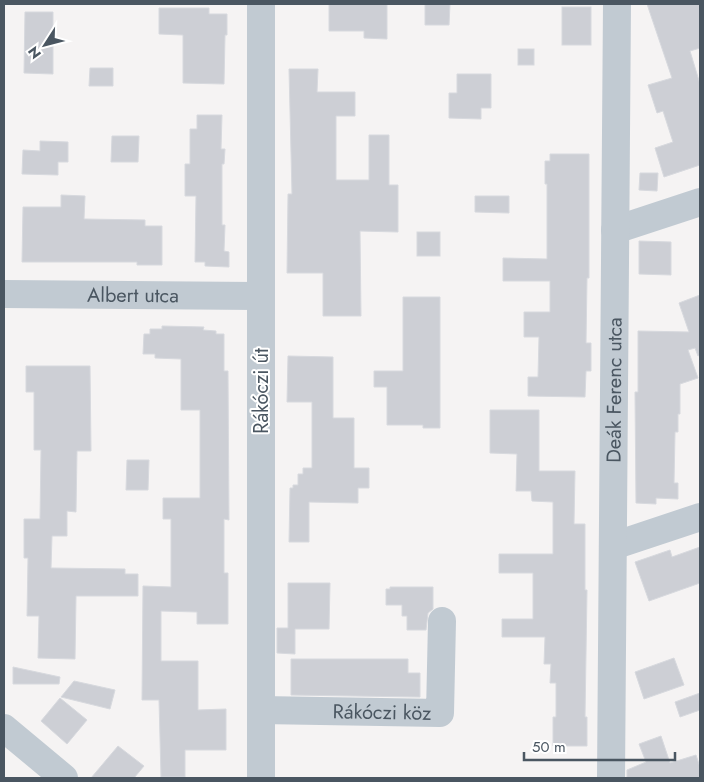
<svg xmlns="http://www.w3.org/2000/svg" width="704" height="782" font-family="Jost,sans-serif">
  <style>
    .building { fill: #cdcfd5; stroke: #d7d9de }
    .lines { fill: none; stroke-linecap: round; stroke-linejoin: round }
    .minor { stroke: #c1cad2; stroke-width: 28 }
    .labels { text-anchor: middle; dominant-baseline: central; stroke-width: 4; stroke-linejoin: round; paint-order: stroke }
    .street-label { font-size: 20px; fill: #4a5661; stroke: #fff }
  </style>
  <rect width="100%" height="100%" fill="#f5f3f3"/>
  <!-- building -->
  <g class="building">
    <polygon points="329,4 387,4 387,39 364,38 364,31 329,31"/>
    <polygon points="425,4 450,4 449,25 425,25"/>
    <polygon points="647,4 700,4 700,48 690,51 700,84 700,165 664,177 655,148 673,142 663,111 657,113 648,85 672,78"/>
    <rect x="562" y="7" width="29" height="38"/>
    <polygon points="159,8 209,8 209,14 227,14 227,35 225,35 224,84 183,83 183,35 159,34"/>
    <polygon points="25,12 53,12 53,74 24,73"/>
    <rect x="518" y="49" width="16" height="16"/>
    <polygon points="90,68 113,68 113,86 89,86"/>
    <polygon points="289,69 318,69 317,92 355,92 355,116 336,116 336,180 369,180 369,135 389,135 389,185 398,185 398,232 360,231 361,316 323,316 323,273 287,273 288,194 292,194"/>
    <polygon points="457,74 491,74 491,108 481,108 481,119 449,118 449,93 457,93"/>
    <polygon points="197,115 222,115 221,149 225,149 224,164 222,164 222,225 225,225 224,251 229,252 229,267 205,266 205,262 195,262 196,196 185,196 185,164 190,164 190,129 197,129"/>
    <polygon points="112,136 139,136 138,162 111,162"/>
    <polygon points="40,141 68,142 68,162 58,162 58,175 22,174 23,150 40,151"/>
    <polygon points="550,154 589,154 589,278 587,278 586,343 591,343 591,371 586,371 585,397 528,396 528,377 538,377 539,337 524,337 524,312 550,312 550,281 503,281 503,258 547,259 547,184 545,184 545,161 550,161"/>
    <polygon points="640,173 658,173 657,191 639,190"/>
    <polygon points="61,195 85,196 84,219 145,220 145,226 162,226 162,265 137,265 137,262 22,262 23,207 61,207"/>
    <polygon points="475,196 509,196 509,213 475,212"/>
    <rect x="417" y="232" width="23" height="24"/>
    <polygon points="639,241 671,242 671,275 639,274"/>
    <polygon points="700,295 700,355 698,356 695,348 688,350 698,378 680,384 680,414 678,414 678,432 675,432 674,483 678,483 678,499 656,498 656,504 636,503 635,392 638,392 638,331 689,332 679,303"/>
    <polygon points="403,297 440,297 440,428 423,428 423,425 387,425 387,387 374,387 374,371 403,371"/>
    <polygon points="162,326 204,327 203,330 216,331 216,334 224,334 224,371 228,371 229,520 224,519 224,573 228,573 228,624 197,624 197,612 161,611 161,661 198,661 198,710 226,709 226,750 185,750 185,777 161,777 159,700 142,700 143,586 171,587 171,519 163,519 163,498 200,498 200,410 181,410 181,359 155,358 155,354 143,354 144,334 150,334 150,329 162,329"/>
    <polygon points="288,356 333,357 333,418 354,418 354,468 369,468 369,488 358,488 358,503 309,502 309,542 289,542 290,488 293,488 293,485 298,485 298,474 303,474 303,468 312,468 312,402 287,402"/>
    <polygon points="26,366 90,366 91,451 77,451 76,512 67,511 67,536 52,536 51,568 125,569 125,574 138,574 138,596 76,596 75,659 38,658 39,616 27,616 28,558 24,558 24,519 40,519 41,450 34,450 34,392 26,392"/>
    <polygon points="490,410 539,410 539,471 575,471 574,524 585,524 585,590 587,590 585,717 587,717 587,746 553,746 553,717 556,717 556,683 550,683 551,664 544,664 545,637 502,637 502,619 533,619 533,573 499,573 499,554 553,554 553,502 532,501 531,491 516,491 517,454 490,453"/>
    <polygon points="127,460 149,460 148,490 126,490"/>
    <polygon points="700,547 700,583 649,601 635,562 670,550 672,557"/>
    <polygon points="288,583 330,583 329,629 295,629 295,654 277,653 277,628 288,628"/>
    <polygon points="390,587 433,587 433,609 428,613 426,630 407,630 407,616 402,616 402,605 386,605 386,589 390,589"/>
    <polygon points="674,658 684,685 644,699 635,672"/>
    <polygon points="291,659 408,659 408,673 420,673 420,697 291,695"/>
    <polygon points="13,667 60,677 59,684 13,684"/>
    <polygon points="74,681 115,690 110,709 61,697"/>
    <polygon points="700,693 700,710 680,717 675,702"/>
    <polygon points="60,698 87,720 67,744 41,721"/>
    <polygon points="661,736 670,763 696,755 700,767 700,778 627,778 627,770 646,762 639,744"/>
    <polygon points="118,746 144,766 134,778 91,778"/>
  </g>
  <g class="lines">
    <!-- minor -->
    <g class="minor">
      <polyline points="615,230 700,202"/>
      <path id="s1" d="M4 294 261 296"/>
      <polyline points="613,546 700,517"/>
      <path id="s2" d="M261 710 440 713 442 621"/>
      <polyline points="4,728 64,778"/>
      <polyline points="261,778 261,4"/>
      <path id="s3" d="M611 778 617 4"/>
    </g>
  </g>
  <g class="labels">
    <!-- street labels -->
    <g class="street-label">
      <text stroke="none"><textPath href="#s1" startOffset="129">Albert utca</textPath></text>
      <text transform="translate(261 391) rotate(-90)">Rákóczi út</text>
      <text stroke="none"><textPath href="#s3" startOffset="388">Deák Ferenc utca</textPath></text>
      <text stroke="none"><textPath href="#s2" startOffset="121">Rákóczi köz</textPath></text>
    </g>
  </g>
  <!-- border -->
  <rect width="704" height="782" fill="none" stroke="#4a5661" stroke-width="10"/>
  <!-- north arrow -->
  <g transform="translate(45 45) rotate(234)" stroke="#ffffff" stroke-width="4" paint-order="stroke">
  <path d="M0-4L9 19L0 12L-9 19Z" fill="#4a5661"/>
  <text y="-8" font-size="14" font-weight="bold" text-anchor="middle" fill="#4a5661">N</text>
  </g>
  <!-- scale -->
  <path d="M524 752v8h151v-8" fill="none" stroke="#4a5661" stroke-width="2.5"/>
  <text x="532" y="752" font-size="15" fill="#4a5661" stroke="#ffffff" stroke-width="4" paint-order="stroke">50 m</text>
</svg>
